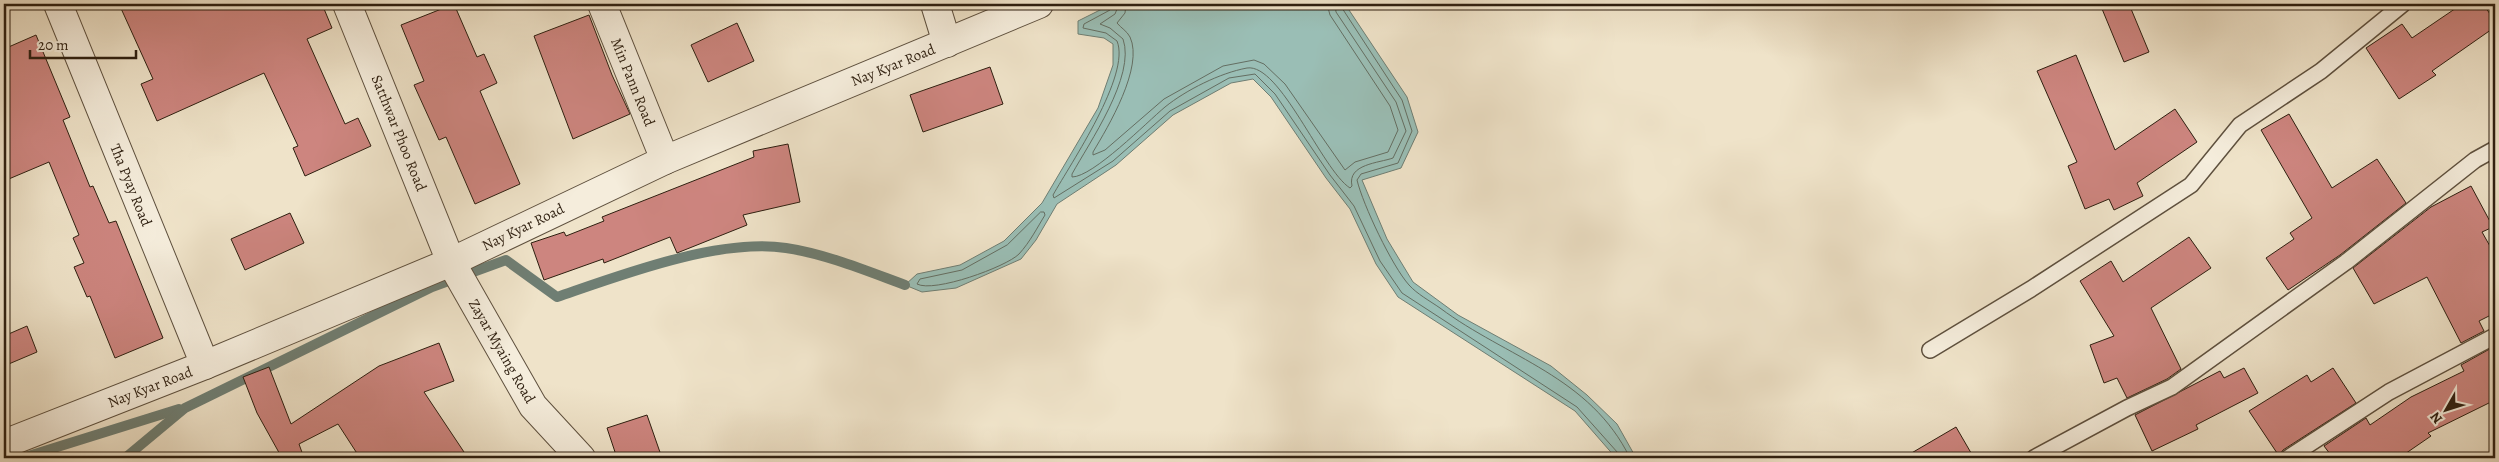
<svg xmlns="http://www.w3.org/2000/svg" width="2499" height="462" font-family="Alegreya,serif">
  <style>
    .water { fill: #9abeb5; stroke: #6f7e73 }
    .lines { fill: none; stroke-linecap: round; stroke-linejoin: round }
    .shore { stroke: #646e62; stroke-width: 1 }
    .stream { stroke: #6f7e73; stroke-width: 10 }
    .building { fill: #cd857f; stroke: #2e1f10 }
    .service-casing { stroke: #5e503e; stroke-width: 18 }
    .minor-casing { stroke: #5e503e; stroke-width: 30 }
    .service { stroke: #f5eddc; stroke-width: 15 }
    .minor { stroke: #f5eddc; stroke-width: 28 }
    .labels { text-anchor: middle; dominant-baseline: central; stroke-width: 4.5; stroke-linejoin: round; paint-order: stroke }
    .street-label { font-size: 15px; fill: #2e1f10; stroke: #f5eddc }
  </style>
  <rect width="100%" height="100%" fill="#efe3c9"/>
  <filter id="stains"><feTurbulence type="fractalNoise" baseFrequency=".004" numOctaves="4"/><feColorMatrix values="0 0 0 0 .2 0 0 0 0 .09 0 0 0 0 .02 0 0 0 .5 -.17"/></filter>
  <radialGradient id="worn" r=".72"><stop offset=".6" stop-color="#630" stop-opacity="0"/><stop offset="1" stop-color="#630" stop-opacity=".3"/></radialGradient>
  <!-- water -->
  <polygon class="water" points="1112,4 1345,4 1407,97 1418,132 1401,168 1362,180 1387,239 1413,282 1458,315 1551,366 1587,395 1617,424 1635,456 1616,458 1575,411 1398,297 1376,264 1350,209 1326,178 1271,97 1253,79 1231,83 1173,115 1116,165 1057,204 1036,240 1021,259 956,288 922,292 905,285 917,274 960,265 1004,241 1042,203 1098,108 1113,65 1113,44 1104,38 1078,34 1078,21"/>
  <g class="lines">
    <!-- shore -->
    <g class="shore">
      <path d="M1112 4 1110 10 1084 24 1083 28 1106 33 1117 41C1131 75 1071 163 1053 195L1054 198 1113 161 1170 111 1229 78 1255 74 1275 94 1330 175 1354 206 1380 261 1402 293 1577 407 1618 453 1620 458"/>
      <path d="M1119 4 1115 14 1100 24 1110 28 1123 39C1136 76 1089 143 1072 174V177C1093 177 1147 122 1165 107 1186 90 1220 73 1247 68 1280 63 1322 170 1350 188L1352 186C1347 164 1379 163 1393 158L1406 131 1396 102 1336 12 1335 4"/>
      <path d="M1126 4 1125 13 1117 23C1121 28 1127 31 1130 37 1144 67 1108 127 1093 152V155L1105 150 1164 99 1223 66 1254 60 1264 64 1285 84 1345 170 1355 162 1388 152 1398 130 1390 106 1330 15 1327 4"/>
      <path d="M1341 4 1342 8 1402 100 1412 131 1398 163 1361 174 1357 180C1363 205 1392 266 1409 285 1417 294 1430 301 1440 308 1507 358 1590 376 1630 458"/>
      <path d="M1041 212H1044L1045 215C1037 228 1030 242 1019 254 1006 267 934 293 917 284L920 279 962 270 1007 245Z"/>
    </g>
    <!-- stream -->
    <g class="stream">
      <polyline points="22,458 179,409"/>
      <path d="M125 458 185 408 432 287 506 260 557 297C621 275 718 238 786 248 826 254 867 271 905 285"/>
    </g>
  </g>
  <!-- building -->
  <g class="building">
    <polygon points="119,4 322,4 332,28 307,39 345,124 358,118 371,146 305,176 293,148 298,146 264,73 157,121 141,84 153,79"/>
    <polygon points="454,4 477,57 484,54 497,83 480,91 520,184 475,204 446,137 439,140 414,85 424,81 401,25"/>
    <polygon points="2100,4 2129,4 2149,52 2124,62"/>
    <polygon points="2462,4 2483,4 2495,21 2495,27 2432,71 2436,75 2399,99 2366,48 2402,24 2412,38"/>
    <polygon points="589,15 612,75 630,114 573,139 534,36"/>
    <polygon points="737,23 754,61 708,82 691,45"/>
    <polygon points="36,35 70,117 63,120 90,187 93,186 109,223 116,221 163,338 115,358 90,296 87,297 74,267 84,263 73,238 79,235 49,162 4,181 4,49"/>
    <polygon points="2076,55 2115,150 2175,109 2197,142 2137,183 2143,196 2114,210 2109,199 2085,209 2068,166 2077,162 2037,71"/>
    <polygon points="990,67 1003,104 923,132 910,95"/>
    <polygon points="2289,114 2332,188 2377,159 2406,203 2340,255 2288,290 2266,258 2294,239 2290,233 2312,218 2261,130"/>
    <polygon points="788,144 800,202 743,215 747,225 677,253 670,237 604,263 603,259 544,280 531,243 564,232 566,236 604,221 602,217 754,157 753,151"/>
    <polygon points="2471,186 2493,227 2482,232 2495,255 2495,313 2479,321 2484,331 2461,343 2427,277 2374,304 2353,268 2431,207"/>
    <polygon points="290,213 304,243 245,270 231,239"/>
    <polygon points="2189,237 2211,268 2151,308 2181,369 2167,379 2127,398 2117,378 2104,383 2090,345 2114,336 2080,281 2111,261 2123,282"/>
    <polygon points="27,326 37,352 4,366 4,336"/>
    <polygon points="439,343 454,381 424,392 468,458 360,458 338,424 299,444 304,458 282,458 257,413 243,377 269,367 291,424 379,366"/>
    <polygon points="2495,346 2495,400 2428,433 2431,436 2399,458 2333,458 2324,446 2366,418 2370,425 2411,397 2464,371 2461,365"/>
    <polygon points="2244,368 2258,393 2196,425 2198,429 2152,451 2135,415 2220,371 2224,378"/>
    <polygon points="2333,368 2356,403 2283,450 2279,456 2249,411 2307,375 2311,382"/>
    <polygon points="647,415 662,458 617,458 607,428"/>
    <polygon points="1956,427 1974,458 1903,458"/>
  </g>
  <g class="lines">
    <defs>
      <g id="service">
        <polyline points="1930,350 2031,289 2191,185 2240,125 2321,71 2403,4"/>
        <polyline points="2034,458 2127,408 2172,387 2346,262 2475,160 2495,149"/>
        <polyline points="2288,458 2389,392 2495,336"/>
      </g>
      <g id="minor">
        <polyline points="58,4 205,365"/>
        <polyline points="347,4 451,262 533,406 581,458"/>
        <polyline points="602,4 665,160"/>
        <polyline points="935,4 947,43"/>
        <polyline points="4,444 205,365 451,262 665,160 1039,4"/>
      </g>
    </defs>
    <!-- service casing -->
    <use href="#service" class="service-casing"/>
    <!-- minor casing -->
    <use href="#minor" class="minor-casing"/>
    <!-- service -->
    <use href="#service" class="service"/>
    <!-- minor -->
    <use href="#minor" class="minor"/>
  </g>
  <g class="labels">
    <!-- street labels -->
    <g class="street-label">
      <text transform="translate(893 65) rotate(-22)">Nay Kyar Road</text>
      <text transform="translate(633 82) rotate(68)">Min Pann Road</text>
      <text transform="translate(399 133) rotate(68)">Satthwar Phoo Road</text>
      <text transform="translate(131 185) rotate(68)">Tha Pyay Road</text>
      <text transform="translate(523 227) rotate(-26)">Nay Kyar Road</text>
      <text transform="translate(502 351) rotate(60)">Zayar Myaing Road</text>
      <text transform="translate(150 387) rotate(-21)">Nay Kyar Road</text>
    </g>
  </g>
  <!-- margin -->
  <rect width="2499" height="462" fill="none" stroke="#efe3c9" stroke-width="20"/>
  <rect x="5" y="5" width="2489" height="452" fill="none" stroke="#2e1f10" stroke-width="2.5"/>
  <rect x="10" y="10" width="2479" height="442" fill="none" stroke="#2e1f10"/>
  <!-- north arrow -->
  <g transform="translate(2446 410) rotate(231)" stroke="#f5eddc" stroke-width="4" paint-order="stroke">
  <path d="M0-4L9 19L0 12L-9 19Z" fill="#2e1f10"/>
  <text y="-8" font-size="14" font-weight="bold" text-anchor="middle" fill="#2e1f10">N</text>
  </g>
  <!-- scale -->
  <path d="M30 50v8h106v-8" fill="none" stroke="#2e1f10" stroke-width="2.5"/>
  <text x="38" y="50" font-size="15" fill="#2e1f10" stroke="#f5eddc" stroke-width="4" paint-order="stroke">20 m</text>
  <rect width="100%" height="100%" filter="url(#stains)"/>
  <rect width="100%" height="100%" fill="url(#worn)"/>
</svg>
